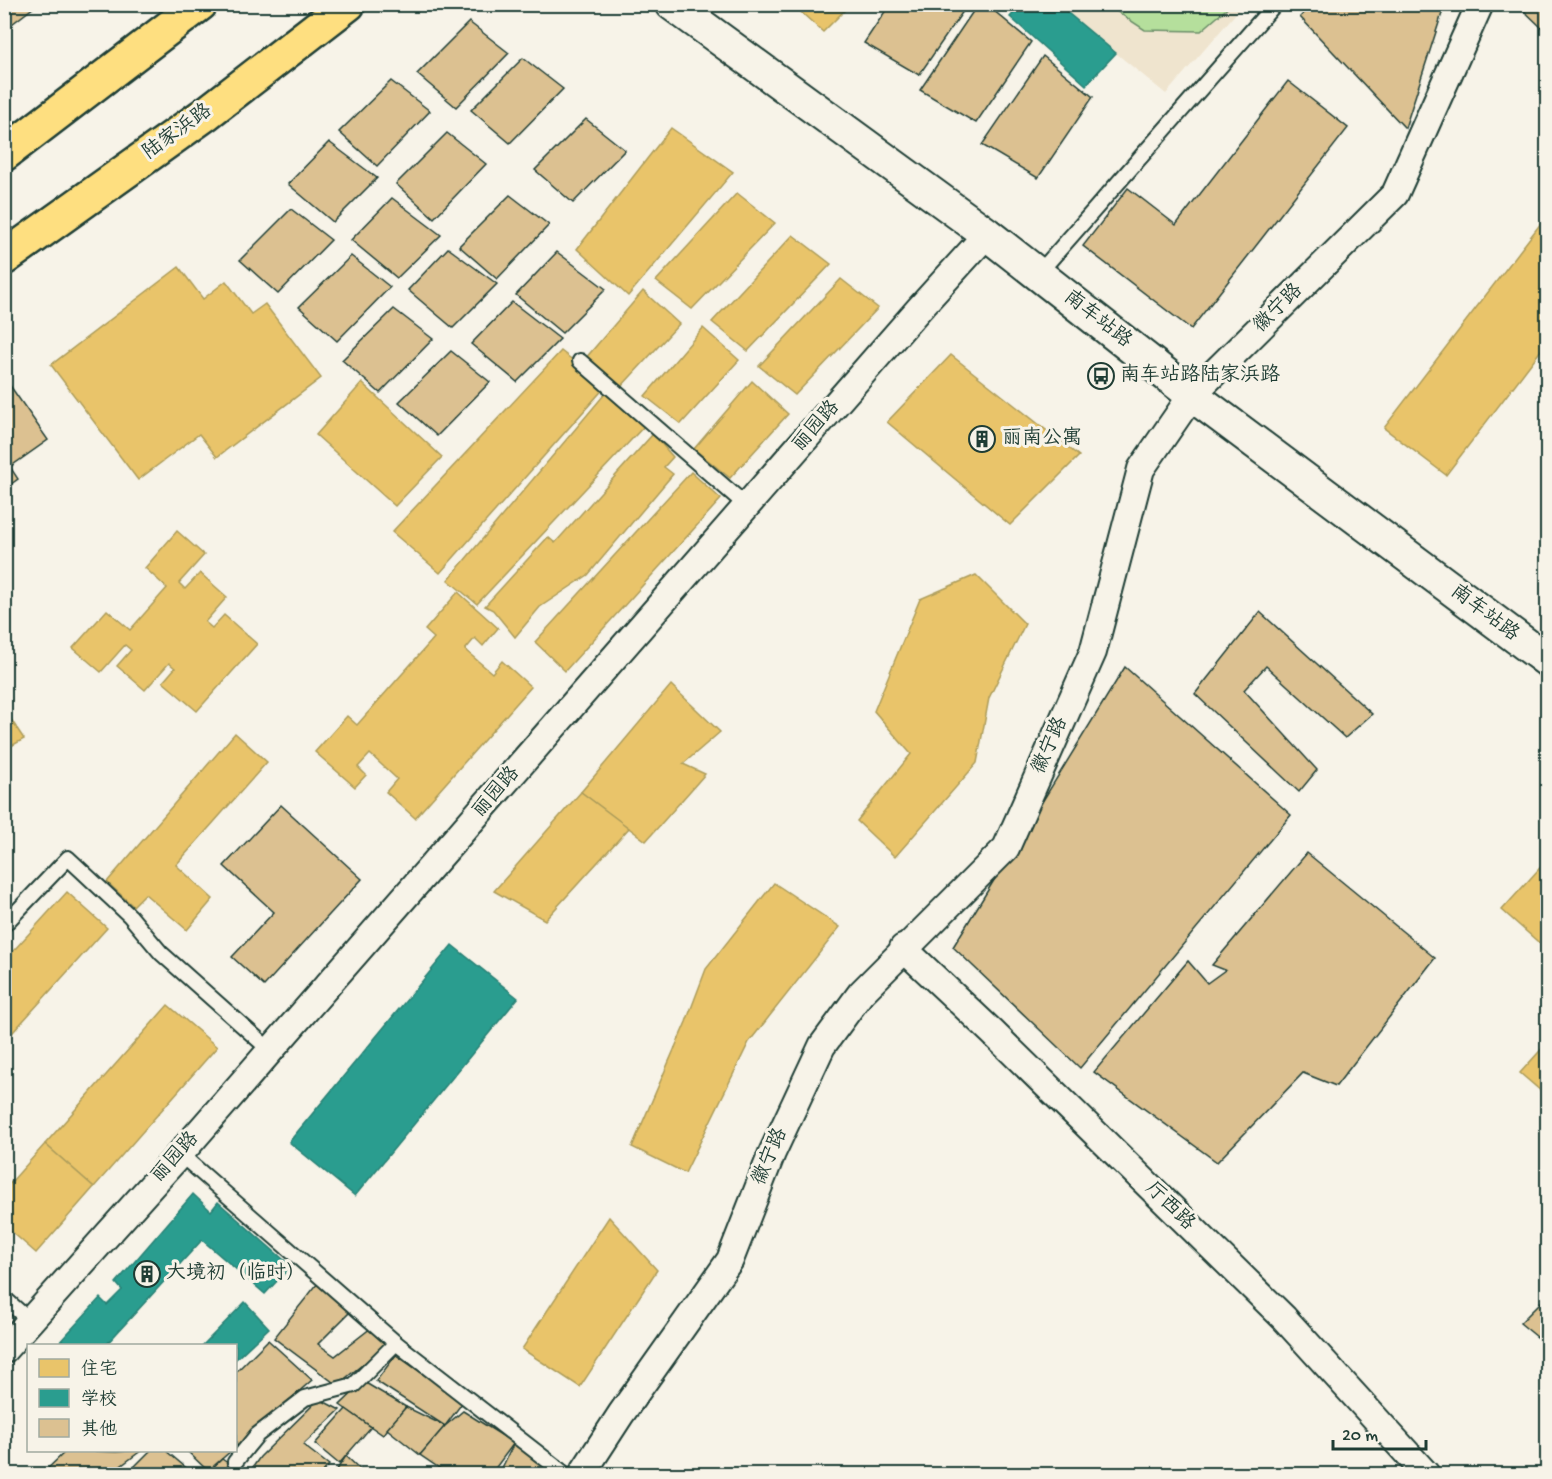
<svg xmlns="http://www.w3.org/2000/svg" width="1552" height="1479" font-family="'Gochi Hand','LXGW WenKai TC',sans-serif">
  <style>
    .built { fill: #efe4ce }
    .green { fill: #b5df9c; stroke: #6a8e68; stroke-width: 1.5 }
    .homes { fill: #e9c46a; stroke: #ac9c5a; stroke-width: 1.5 }
    .schools { fill: #2a9d8f; stroke: #278074; stroke-width: 1.5 }
    .building { fill: #dcc191; stroke: #1f3d34; stroke-width: 1.5 }
    .lines { fill: none; stroke-linecap: round; stroke-linejoin: round }
    .service-casing { stroke: #1f3d34; stroke-width: 18 }
    .minor-casing { stroke: #1f3d34; stroke-width: 30 }
    .tertiary-casing { stroke: #1f3d34; stroke-width: 36 }
    .primary-casing { stroke: #1f3d34; stroke-width: 38 }
    .service { stroke: #f7f3e8; stroke-width: 14 }
    .minor { stroke: #f7f3e8; stroke-width: 26 }
    .tertiary { stroke: #f7f3e8; stroke-width: 32 }
    .primary { stroke: #fedf80; stroke-width: 33 }
    .labels { text-anchor: middle; dominant-baseline: central; stroke-width: 6; stroke-linejoin: round; paint-order: stroke }
    .street-label { font-size: 20px; fill: #1f3d34; stroke: #f7f3e8 }
    .poi-label { font-size: 20px; fill: #1f3d34; stroke: #f7f3e8; text-anchor: start }
  </style>
  <rect width="100%" height="100%" fill="#f7f3e8"/>
  <filter id="ink" filterUnits="userSpaceOnUse"><feTurbulence type="fractalNoise" baseFrequency=".0167" numOctaves="2"/><feDisplacementMap in="SourceGraphic" scale="12" xChannelSelector="R" yChannelSelector="G"/><feConvolveMatrix kernelMatrix="1 2 1 2 8 2 1 2 1" color-interpolation-filters="sRGB"/></filter>
  <g filter="url(#ink)">
    <!-- built -->
    <polygon class="built" points="1057,5 1243,5 1166,94"/>
    <!-- green -->
    <polygon class="green" points="1107,5 1231,5 1201,31 1145,30"/>
    <!-- homes -->
    <g class="homes">
      <polygon points="792,4 851,4 823,32"/>
      <polygon points="671,128 733,172 628,296 577,249"/>
      <polygon points="737,193 775,223 692,309 656,281"/>
      <polygon points="1548,214 1548,341 1446,475 1384,428"/>
      <polygon points="793,235 831,264 748,351 712,322"/>
      <polygon points="179,267 203,299 226,281 251,314 265,304 321,378 217,457 199,434 138,480 51,365"/>
      <polygon points="841,279 878,308 795,395 759,366"/>
      <polygon points="643,291 679,324 620,388 585,359"/>
      <polygon points="703,328 739,360 681,424 645,396"/>
      <polygon points="561,351 606,386 440,573 392,532"/>
      <polygon points="951,355 1079,456 1010,525 887,422"/>
      <polygon points="752,381 788,414 730,478 694,449"/>
      <polygon points="362,383 442,457 395,506 316,435"/>
      <polygon points="609,389 647,423 477,604 448,580"/>
      <polygon points="653,434 673,457 664,467 673,474 588,575 540,607 515,637 493,610 485,606 548,537 555,543"/>
      <polygon points="691,472 721,499 565,671 535,642"/>
      <polygon points="177,531 204,555 179,583 185,589 200,573 227,597 205,622 212,628 224,615 257,644 197,711 163,682 175,668 169,663 145,690 117,666 131,650 125,645 101,672 73,648 107,610 130,630 167,588 145,568"/>
      <polygon points="976,575 1025,624 989,698 977,763 895,857 857,821 911,754 874,711 920,599"/>
      <polygon points="458,592 498,628 483,646 475,638 465,650 492,673 502,661 531,687 415,818 386,792 397,779 370,754 358,767 366,775 355,787 315,752 347,716 357,725 434,638 425,630"/>
      <polygon points="671,685 720,732 683,764 705,774 646,841 581,792"/>
      <polygon points="6,712 24,739 4,750 4,713"/>
      <polygon points="235,733 267,762 176,865 213,899 187,930 145,894 133,906 107,882"/>
      <polygon points="581,792 629,828 545,920 494,891"/>
      <polygon points="1548,859 1548,945 1545,948 1502,910"/>
      <polygon points="774,883 840,927 749,1042 685,1173 632,1147 686,1022 706,969"/>
      <polygon points="67,892 107,928 4,1042 4,961"/>
      <polygon points="168,1005 217,1047 94,1187 45,1144"/>
      <polygon points="1548,1042 1548,1097 1520,1073"/>
      <polygon points="45,1144 94,1187 36,1253 4,1225 4,1190"/>
      <polygon points="609,1217 657,1270 580,1387 522,1349"/>
    </g>
    <!-- schools -->
    <g class="schools">
      <polygon points="1022,4 1057,4 1116,53 1086,85 1010,17"/>
      <polygon points="452,945 518,998 355,1196 289,1142"/>
      <polygon points="193,1194 211,1211 218,1202 291,1266 265,1294 202,1240 105,1346 56,1346 100,1298 107,1305 122,1290 116,1283"/>
      <polygon points="245,1302 269,1328 236,1359 236,1346 202,1346"/>
    </g>
    <!-- building -->
    <g class="building">
      <polygon points="4,4 38,4 4,30"/>
      <polygon points="890,4 968,4 919,75 864,43"/>
      <polygon points="978,4 986,4 1031,42 976,123 920,90"/>
      <polygon points="1313,4 1445,4 1405,128 1300,17"/>
      <polygon points="1517,4 1548,4 1548,23 1542,28"/>
      <polygon points="469,22 509,53 456,107 417,74"/>
      <polygon points="1043,56 1093,97 1038,178 982,145"/>
      <polygon points="523,58 563,89 510,143 471,110"/>
      <polygon points="391,81 430,111 377,166 339,132"/>
      <polygon points="1288,81 1348,128 1191,329 1083,246 1128,188 1176,225"/>
      <polygon points="586,119 625,150 573,203 535,170"/>
      <polygon points="447,133 486,164 434,218 396,184"/>
      <polygon points="329,142 377,178 333,222 288,184"/>
      <polygon points="510,195 549,225 497,279 459,246"/>
      <polygon points="392,198 441,235 397,278 351,240"/>
      <polygon points="291,209 331,240 278,294 240,260"/>
      <polygon points="448,248 497,284 453,328 408,290"/>
      <polygon points="557,252 606,289 562,333 516,295"/>
      <polygon points="351,256 390,287 337,341 299,307"/>
      <polygon points="512,302 560,339 517,382 471,344"/>
      <polygon points="394,309 433,339 380,393 342,360"/>
      <polygon points="451,351 490,382 437,436 399,402"/>
      <polygon points="4,377 48,440 10,467 18,479 4,489"/>
      <polygon points="1260,612 1372,714 1345,738 1266,666 1244,690 1317,770 1299,792 1195,694"/>
      <polygon points="1125,667 1291,815 1080,1068 953,947"/>
      <polygon points="281,805 362,879 264,986 232,957 274,912 224,866"/>
      <polygon points="1307,853 1435,958 1336,1086 1303,1073 1217,1162 1094,1072 1188,961 1207,983 1225,970 1212,965"/>
      <polygon points="318,1283 350,1312 318,1344 335,1356 371,1328 387,1345 337,1385 274,1338"/>
      <polygon points="1548,1295 1548,1346 1520,1323"/>
      <polygon points="268,1340 312,1380 236,1447 236,1372"/>
      <polygon points="396,1355 463,1402 445,1426 376,1381"/>
      <polygon points="364,1382 406,1407 383,1435 340,1405"/>
      <polygon points="319,1399 340,1410 303,1445 329,1465 321,1474 248,1474 260,1457"/>
      <polygon points="406,1407 445,1426 420,1455 387,1429"/>
      <polygon points="346,1409 371,1427 339,1464 315,1444"/>
      <polygon points="463,1411 514,1443 491,1474 448,1474 420,1455 445,1426"/>
      <polygon points="514,1443 559,1474 499,1474"/>
      <polygon points="67,1450 116,1452 142,1450 110,1474 42,1474"/>
      <polygon points="151,1450 165,1450 191,1472 188,1474 127,1474"/>
      <polygon points="186,1450 232,1450 208,1471"/>
      <polygon points="346,1456 365,1474 334,1474"/>
      <polygon points="222,1459 243,1474 206,1474"/>
    </g>
    <g class="lines">
      <defs>
        <g id="service">
          <polyline points="1038,274 1275,4"/>
          <polyline points="580,361 748,507"/>
          <polyline points="4,925 68,858 130,916 161,953 271,1051"/>
          <polyline points="180,1154 396,1343 565,1474"/>
          <polyline points="4,1298 30,1321"/>
          <polyline points="235,1462 257,1435 305,1398 354,1385 396,1343"/>
        </g>
        <g id="minor">
          <polyline points="903,948 992,1032 1284,1318 1426,1474"/>
          <polyline points="4,1350 180,1154 918,310 987,234"/>
          <polyline points="582,1474 621,1414 730,1260 772,1153 822,1046 861,993 1006,848 1093,652 1141,469 1192,395 1395,194 1480,4"/>
        </g>
        <polyline id="tertiary" points="672,4 987,234 1192,395 1548,661"/>
        <g id="primary">
          <polyline points="4,154 200,4"/>
          <polyline points="4,258 207,113 348,4"/>
        </g>
      </defs>
      <!-- service casing -->
      <use href="#service" class="service-casing"/>
      <!-- minor casing -->
      <use href="#minor" class="minor-casing"/>
      <!-- tertiary casing -->
      <use href="#tertiary" class="tertiary-casing"/>
      <!-- primary casing -->
      <use href="#primary" class="primary-casing"/>
      <!-- service -->
      <use href="#service" class="service"/>
      <!-- minor -->
      <use href="#minor" class="minor"/>
      <!-- tertiary -->
      <use href="#tertiary" class="tertiary"/>
      <!-- primary -->
      <use href="#primary" class="primary"/>
    </g>
  </g>
  <!-- icons -->
  <defs>
    <symbol id="bus-ring" viewBox="-11 -11 22 22"><circle r="9.5" fill="#f7f3e8" stroke="#1f3d34" stroke-width="1.5"/><path d="M-5-6H5V4H4V6H2V4H-2V6H-4V4H-5ZM-3.5-4V0h7V-4ZM-3.5 1.2v1.5H-2V1.2ZM2 1.2v1.5H3.5V1.2Z" fill="#1f3d34"/></symbol>
    <symbol id="building-ring" viewBox="-11 -11 22 22"><circle r="9.5" fill="#f7f3e8" stroke="#1f3d34" stroke-width="1.5"/><path d="M-4-6H4V6H1V3H-1V6H-4ZM-2.5-4.3h1.7v1.8h-1.7ZM.8-4.3h1.7v1.8H.8ZM-2.5-1h1.7V.8h-1.7ZM.8-1h1.7V.8H.8Z" fill="#1f3d34"/></symbol>
  </defs>
  <g fill-rule="evenodd">
    <use href="#bus-ring" x="1086" y="361" width="30" height="30"/>
    <use href="#building-ring" x="967" y="424" width="30" height="30"/>
    <use href="#building-ring" x="132" y="1259" width="30" height="30"/>
  </g>
  <g class="labels">
    <!-- street labels -->
    <g class="street-label">
      <text transform="translate(178 133) rotate(-36)">陆家浜路</text>
      <text transform="translate(1279 309) rotate(-45)">徽宁路</text>
      <text transform="translate(1097 320) rotate(38)">南车站路</text>
      <text transform="translate(817 427) rotate(-49)">丽园路</text>
      <text transform="translate(1484 614) rotate(37)">南车站路</text>
      <text transform="translate(1051 746) rotate(-66)">徽宁路</text>
      <text transform="translate(497 793) rotate(-49)">丽园路</text>
      <text transform="translate(771 1157) rotate(-67)">徽宁路</text>
      <text transform="translate(176 1158) rotate(-48)">丽园路</text>
      <text transform="translate(1169 1207) rotate(44)">厅西路</text>
    </g>
    <!-- poi labels -->
    <g class="poi-label">
      <text x="1120" y="376">南车站路陆家浜路</text>
      <text x="1002" y="439">丽南公寓</text>
      <text x="166" y="1274">大境初（临时）</text>
    </g>
  </g>
  <!-- margin -->
  <rect width="1552" height="1479" fill="none" stroke="#f7f3e8" stroke-width="24"/>
  <rect x="12" y="12" width="1528" height="1455" fill="none" stroke="#1f3d34" stroke-width="2" filter="url(#ink)"/>
  <!-- legend -->
  <rect x="27" y="1344" width="210" height="108" fill="#f7f3e8" stroke="#a1aaa0" stroke-width="1.5"/>
  <rect x="39" y="1359" width="30" height="18" fill="#e9c46a" stroke="#a1aaa0" stroke-width="1.5"/>
  <text x="81" y="1374" font-size="18" fill="#1f3d34">住宅</text>
  <rect x="39" y="1389" width="30" height="18" fill="#2a9d8f" stroke="#a1aaa0" stroke-width="1.5"/>
  <text x="81" y="1404" font-size="18" fill="#1f3d34">学校</text>
  <rect x="39" y="1419" width="30" height="18" fill="#dcc191" stroke="#a1aaa0" stroke-width="1.5"/>
  <text x="81" y="1434" font-size="18" fill="#1f3d34">其他</text>
  <!-- scale -->
  <path d="M1333 1440v9h93v-9" fill="none" stroke="#1f3d34" stroke-width="3"/>
  <text x="1342" y="1440" font-size="18" fill="#1f3d34" stroke="#f7f3e8" stroke-width="4.5" paint-order="stroke">20 m</text>
</svg>
